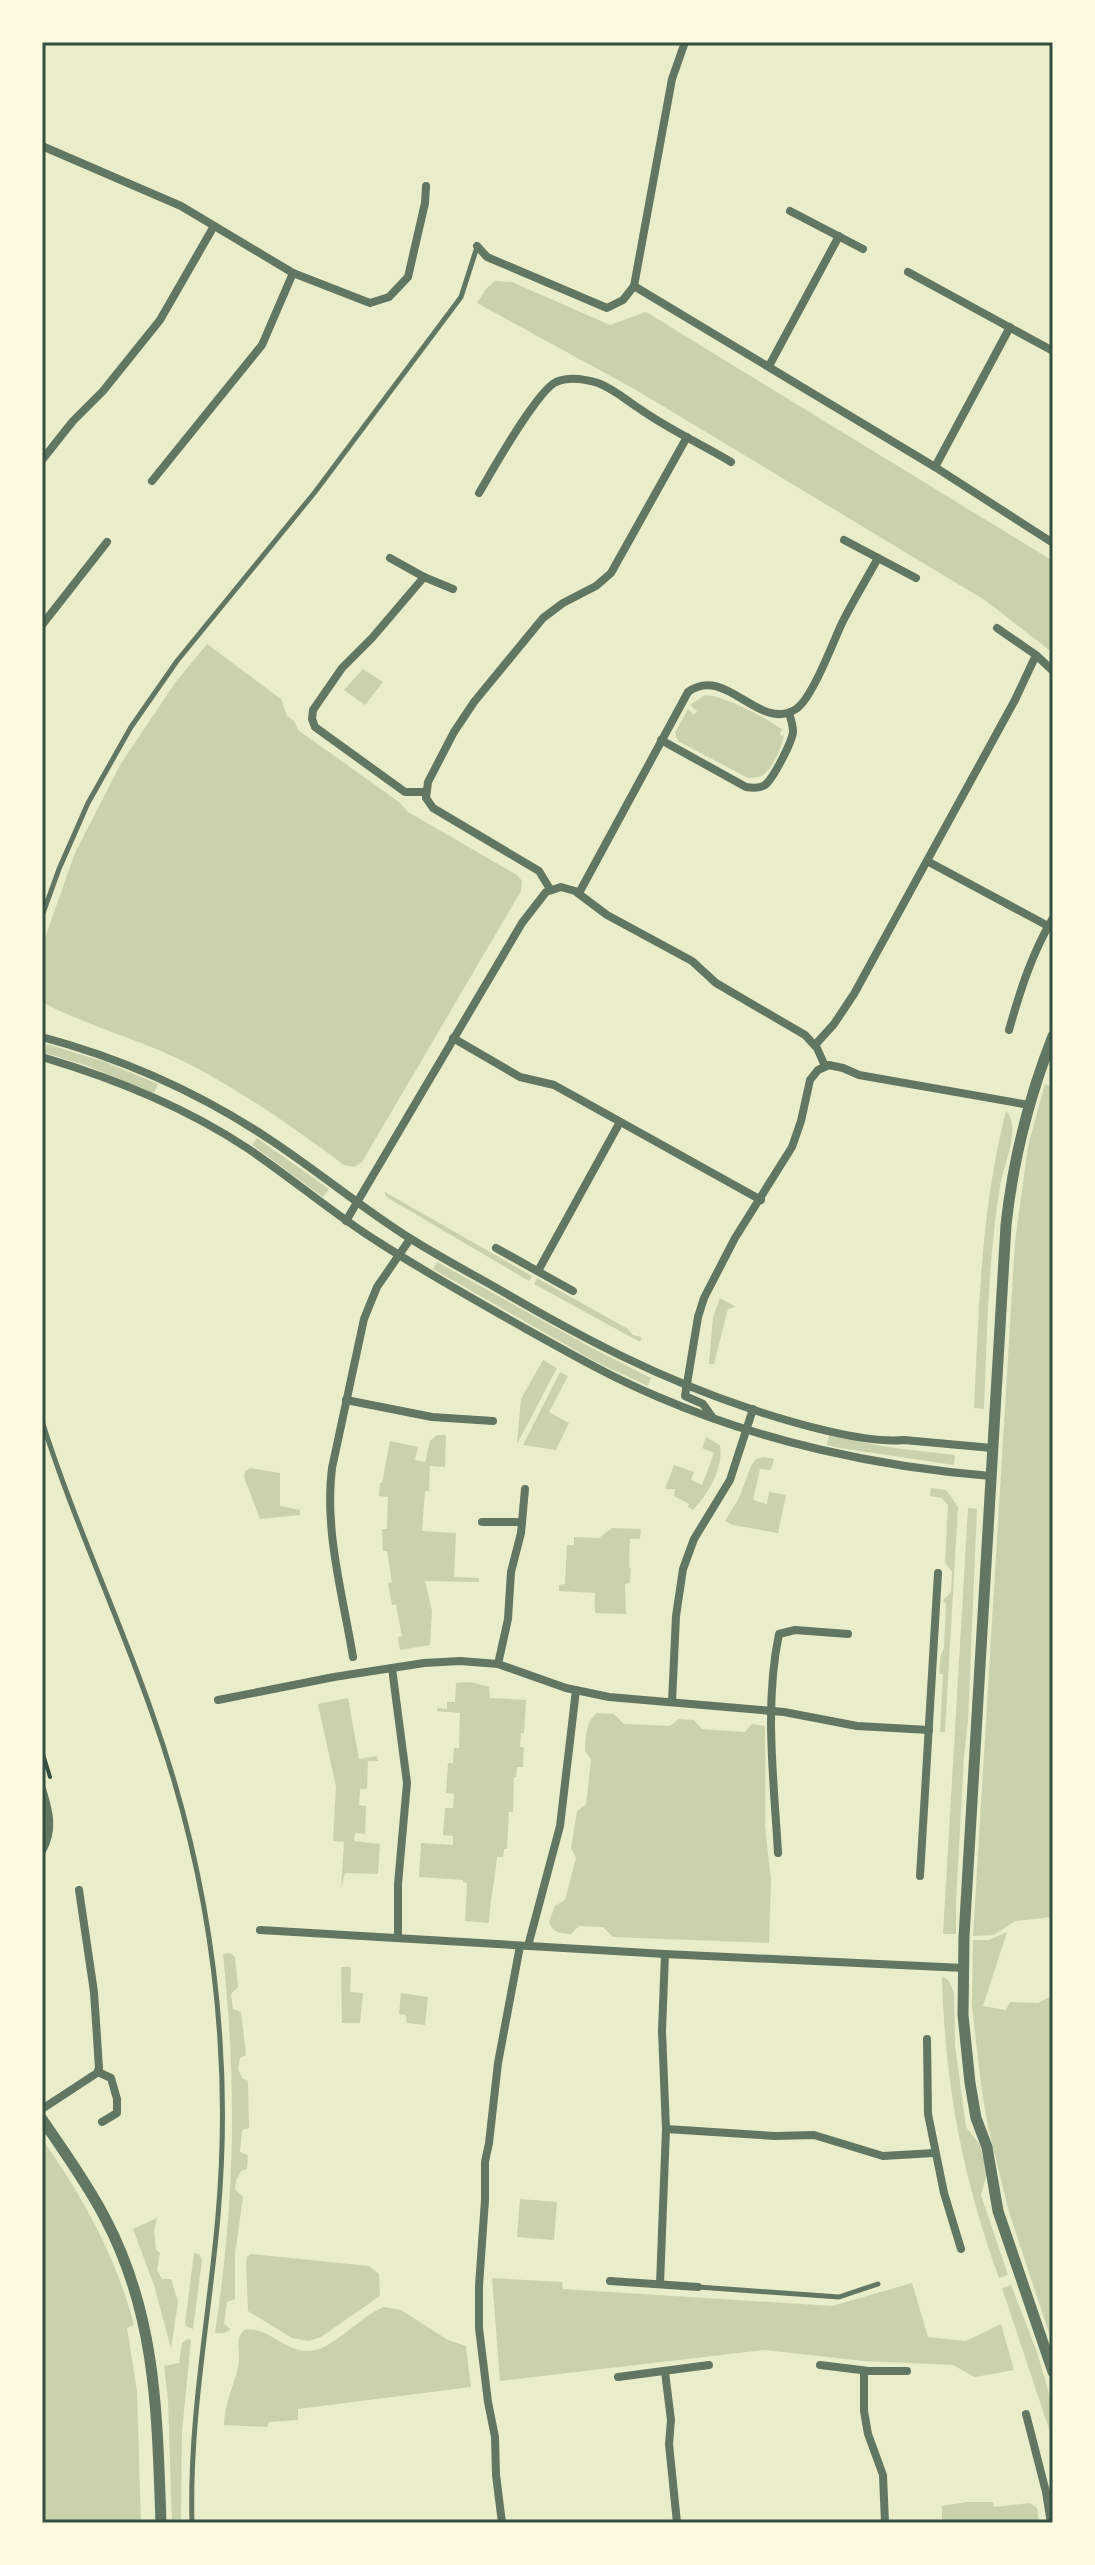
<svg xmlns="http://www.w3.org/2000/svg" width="1095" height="2565" font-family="'Work Sans',sans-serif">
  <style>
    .green { fill: #cad2ad }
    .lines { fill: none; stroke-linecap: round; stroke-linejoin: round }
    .path { stroke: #344e41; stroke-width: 4 }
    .service { stroke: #617663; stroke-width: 5 }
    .minor { stroke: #617663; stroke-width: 8 }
    .tertiary { stroke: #617663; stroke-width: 11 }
    .neatline { fill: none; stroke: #344e41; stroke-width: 3 }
  </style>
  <rect width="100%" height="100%" fill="#e9edc9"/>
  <!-- green -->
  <g class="green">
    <polygon points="495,281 512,282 610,325 646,312 1053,561 1053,653 986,601 638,391 477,303 486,289"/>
    <path d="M207 644 281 699 287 716 294 721 298 730 399 802 408 812 517 875 522 881 521 891 362 1162 354 1167 344 1165C294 1128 245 1093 189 1064 142 1040 89 1027 42 1002V946L75 853 120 765 175 683Z"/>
    <polygon points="363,669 383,682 365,705 344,690"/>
    <path d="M705 695C722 695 769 719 783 730L780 732 781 736 784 735C782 747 772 771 761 776 760 777 749 778 748 778L678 741 675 733 688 709 694 715 697 711 690 705Z"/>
    <polygon points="47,1044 105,1062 158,1084 154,1093 85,1065 45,1053"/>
    <polygon points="1045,1084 1053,1087 1053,1917 1015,1921 994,1935 973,1936 1015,1242 1028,1146"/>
    <path d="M1006 1111C1022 1128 1003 1165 1000 1187 988 1260 987 1335 984 1409L974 1408C979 1308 981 1208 1006 1111Z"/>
    <polygon points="257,1138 329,1189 323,1197 252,1145"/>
    <polygon points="385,1190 385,1192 532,1276 529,1281 388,1198 385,1195"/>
    <polygon points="437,1262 592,1348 651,1378 648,1386 596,1362 433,1269"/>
    <polygon points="537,1278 628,1329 633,1335 642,1337 640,1342 534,1284"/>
    <polygon points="720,1298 736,1307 728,1309 714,1364 709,1364 713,1317"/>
    <polygon points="543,1360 557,1368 517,1444 521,1399"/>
    <polygon points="560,1372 568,1376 549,1412 569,1423 556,1450 523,1445"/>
    <polygon points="437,1435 446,1435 445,1467 430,1466 429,1491 425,1491 422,1531 456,1533 454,1577 479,1578 479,1582 425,1581 432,1611 430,1645 400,1650 398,1637 402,1636 396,1605 392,1605 388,1583 392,1582 387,1551 383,1551 382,1529 387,1529 388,1497 379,1496 380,1483 382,1483 390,1441 418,1447 415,1460 425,1462 430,1441"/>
    <polygon points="829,1436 894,1448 955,1455 954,1465 840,1448 827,1445"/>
    <path d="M706 1437 720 1445C724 1468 708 1494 693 1510L688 1507 689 1504 674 1496 675 1489H665L674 1465 694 1472 691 1480 702 1485 714 1453 702 1448Z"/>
    <polygon points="763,1457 774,1459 771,1470 760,1469 753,1500 767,1504 769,1492 786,1495 778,1533 733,1525 725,1521 739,1498 751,1466 756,1459"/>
    <polygon points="250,1468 280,1473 280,1506 300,1510 300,1515 260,1519 244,1477 245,1471"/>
    <polygon points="931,1488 946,1490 958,1507 945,1732 940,1732 943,1674 939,1674 941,1654 944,1648 946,1605 943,1600 951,1592 952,1572 945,1562 948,1505 942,1498 930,1496"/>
    <polygon points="968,1508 977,1509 968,1720 964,1757 956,1901 956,1934 943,1934"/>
    <polygon points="612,1528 641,1529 640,1539 630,1539 629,1567 631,1568 630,1583 625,1584 626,1614 595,1613 595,1593 559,1591 559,1585 565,1584 567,1545 574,1545 574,1537 599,1538"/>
    <path d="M471 1682 489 1687 490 1698 526 1700 524 1733H521L520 1747H524L523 1767H517L516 1777H514L513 1812H509L507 1849H504L503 1857H497C495 1882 490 1898 489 1923L465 1921 467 1883 463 1882V1880L419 1877 421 1843 453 1845V1836L443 1835 445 1808H453L454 1794 446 1793 448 1763H453L454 1748H459L460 1713 437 1711V1708L447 1709V1702H455L456 1683Z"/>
    <polygon points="348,1698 359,1759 377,1756 378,1761 368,1761 367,1789 360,1789 359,1805 366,1806 365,1834 355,1833 354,1841 380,1844 378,1874 345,1873 341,1889 344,1842 333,1841 336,1787 318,1704"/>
    <path d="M597 1713 614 1714 624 1724 670 1726 679 1719 694 1720 702 1729 745 1732 752 1724 765 1726V1826L771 1880 769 1943 613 1937 603 1927 579 1926 571 1934C560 1933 553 1933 549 1922L555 1906 565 1900 576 1858 571 1848 577 1811 586 1804 591 1760 585 1751C586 1738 585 1722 597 1713Z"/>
    <polygon points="1007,1932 983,2006 1006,2010 1010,2002 1038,2003 1053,1995 1053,2345 1009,2212 988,2127 981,2085 972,2006 973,1940 989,1940"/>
    <path d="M230 1953 235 1957 238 1987 231 1994 233 2009 241 2012 246 2055 240 2058 238 2069 242 2078 248 2081 249 2128 242 2130 240 2152 248 2155 247 2169 241 2171 236 2181 235 2189 243 2197 235 2254V2299L227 2302 224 2324 231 2329 224 2333H215C235 2200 237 2087 223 1954Z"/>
    <polygon points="341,1967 351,1967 350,1992 363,1993 360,2023 342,2023"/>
    <path d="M942 1976 948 1980 954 1992 955 2045 966 2127 980 2145 987 2173 981 2195 1008 2275 999 2278C962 2175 945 2085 942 1976Z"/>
    <polygon points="401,1993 428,1997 425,2025 407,2023 406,2015 399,2014"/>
    <path d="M42 2139C83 2197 116 2256 134 2325L127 2328 137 2391 141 2523H42Z"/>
    <polygon points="520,2199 557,2202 554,2240 517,2237"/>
    <polygon points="157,2218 154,2231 156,2250 160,2253 157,2270 162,2279 171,2279 178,2302 171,2349 154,2285 133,2229"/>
    <polygon points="194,2253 199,2254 202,2260 193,2329 186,2326 185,2323"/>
    <polygon points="251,2254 369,2266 379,2274 380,2296 321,2337 309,2341 292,2338 248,2311 246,2263 247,2257"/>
    <polygon points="492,2278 562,2282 563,2289 832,2306 912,2283 928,2337 966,2341 1001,2324 1014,2370 975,2377 953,2365 863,2361 765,2350 500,2381"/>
    <polygon points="1011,2285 1037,2352 1053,2407 1053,2441 1002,2288"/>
    <path d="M384 2307 401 2310 448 2340 466 2346 471 2387 298 2409V2420L269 2422 267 2427 224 2425C225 2399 236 2383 239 2361 240 2348 235 2339 244 2330 267 2325 285 2352 308 2351 333 2351 359 2316 384 2307Z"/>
    <polygon points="187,2339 191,2340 182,2432 181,2523 172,2523 168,2400 164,2366 179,2363 182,2343"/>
    <polygon points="967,2502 993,2502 994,2507 1030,2503 1037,2508 1039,2523 942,2523 942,2506"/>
  </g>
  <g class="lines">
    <!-- path -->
    <polyline class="path" points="42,1751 50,1777"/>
    <!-- service -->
    <g class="service">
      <polyline points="42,916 59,869 88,803 131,727 177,661 315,492 461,297 477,247"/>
      <path d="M42 1421C73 1519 117 1613 151 1710 189 1816 213 1928 220 2040 224 2099 223 2158 218 2216 209 2319 189 2419 192 2523"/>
      <polyline points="698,2287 839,2297 878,2284"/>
    </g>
    <!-- minor -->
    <g class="minor">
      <polyline points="685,42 672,79 634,286 935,467 1053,543"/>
      <polyline points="42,146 181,206 293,273 370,303 389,297 408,277 425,203 426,186"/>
      <polyline points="790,211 863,249"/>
      <polyline points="477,246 487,257 607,308 623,300 634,286"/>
      <polyline points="908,272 1053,351"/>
      <polyline points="769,366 839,236"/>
      <polyline points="42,460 73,421 103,391 160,320 214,226"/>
      <polyline points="935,467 1010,327"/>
      <polyline points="152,481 262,345 293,273"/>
      <path d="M479 493C492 471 536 392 556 382 569 376 585 379 598 383 614 389 626 400 640 409 668 429 701 444 731 462"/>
      <polyline points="844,540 916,578"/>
      <polyline points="390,558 424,577 453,589"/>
      <polyline points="424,577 372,638 342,668 313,710 312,719 315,727 405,792 426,792"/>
      <polyline points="42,625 107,542"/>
      <polyline points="997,628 1036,655 1053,671"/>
      <path d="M661 740 746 787C752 788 759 789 765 785 773 779 792 742 793 732 793 726 791 719 789 713"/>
      <polyline points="927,861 1048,926"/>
      <polyline points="550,889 539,871 433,808 426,798 428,782 454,732 474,702 543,618 563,603 596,586 611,573 687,437"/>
      <path d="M579 893 688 692C726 664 759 733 796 709 812 699 833 642 842 623 853 601 866 580 878 558"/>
      <path d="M1009 1030C1020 991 1032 953 1053 918"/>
      <path d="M42 1037C124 1059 202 1094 272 1141 319 1172 363 1209 411 1239 440 1257 470 1273 500 1290 584 1339 658 1378 751 1409 790 1422 864 1444 904 1440L992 1448"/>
      <polyline points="453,1038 520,1077 554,1085 761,1200"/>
      <polyline points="815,1045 834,1024 854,994 1015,700 1036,655"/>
      <path d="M42 1057C113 1078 185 1107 247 1148 292 1178 333 1214 380 1243 428 1274 477 1301 526 1329 569 1353 611 1377 656 1396 760 1441 877 1467 991 1476"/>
      <polyline points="346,1221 522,923 546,892 561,887 575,891 607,915 692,961 716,983 805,1035 817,1048 825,1066"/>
      <polyline points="496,1248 573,1291"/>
      <polyline points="538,1271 620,1122"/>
      <polyline points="346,1400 432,1417 493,1421"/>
      <polyline points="713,1418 703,1404 685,1396 698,1317 704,1298 735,1238 792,1147 801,1121 810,1080 818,1070 829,1065 843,1068 859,1075 1029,1105"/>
      <polyline points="482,1522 522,1522"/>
      <path d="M353 1657C343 1596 324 1530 332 1468L364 1319 377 1287 410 1239"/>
      <polyline points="498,1664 508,1619 511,1572 521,1533 525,1489"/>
      <polyline points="392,1668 407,1783 398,1884 398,1937"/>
      <polyline points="218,1700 334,1677 424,1663 460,1661 498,1664 566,1688 609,1697 784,1712 857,1726 929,1730"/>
      <polyline points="672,1702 676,1616 683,1569 694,1539 730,1480 753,1409"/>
      <path d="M42 1789C49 1811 54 1830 42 1851"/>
      <path d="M778 1853C774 1781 764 1705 779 1634L795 1630 848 1634"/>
      <polyline points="920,1876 938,1573"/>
      <polyline points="260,1930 665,1954 964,1968"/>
      <polyline points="528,1946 560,1826 576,1690"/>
      <polyline points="927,2039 928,2114 944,2193 961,2249"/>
      <polyline points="98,2072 111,2078 117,2099 117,2113 102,2122"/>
      <polyline points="42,2109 97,2073 99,2068 94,1992 79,1890"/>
      <polyline points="666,2129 775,2136 814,2135 883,2156 934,2153"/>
      <polyline points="610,2281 698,2287"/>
      <polyline points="660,2284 666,2129 662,2031 665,1954"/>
      <polyline points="820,2365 869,2371 907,2371"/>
      <polyline points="864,2371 864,2411 868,2434 883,2475 885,2523"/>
      <polyline points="665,2372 671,2420 669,2444 677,2523"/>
      <polyline points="618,2377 709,2365"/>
      <polyline points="1026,2414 1046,2492 1051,2523"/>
      <polyline points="502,2523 496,2475 495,2437 488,2402 479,2328 479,2286 485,2200 485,2162 489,2143 498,2063 520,1946"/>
    </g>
    <!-- tertiary -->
    <g class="tertiary">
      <path d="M1053 1036C1029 1097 1013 1160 1006 1225L964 1937 963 2015 970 2083 976 2118 987 2147 998 2211 1053 2372"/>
      <path d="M42 2119C64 2152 87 2183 105 2218 157 2316 157 2416 161 2523"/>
    </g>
  </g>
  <!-- border -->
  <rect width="1095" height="2565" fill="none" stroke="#fefae0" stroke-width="88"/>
  <rect x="44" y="44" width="1007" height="2477" class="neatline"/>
</svg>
